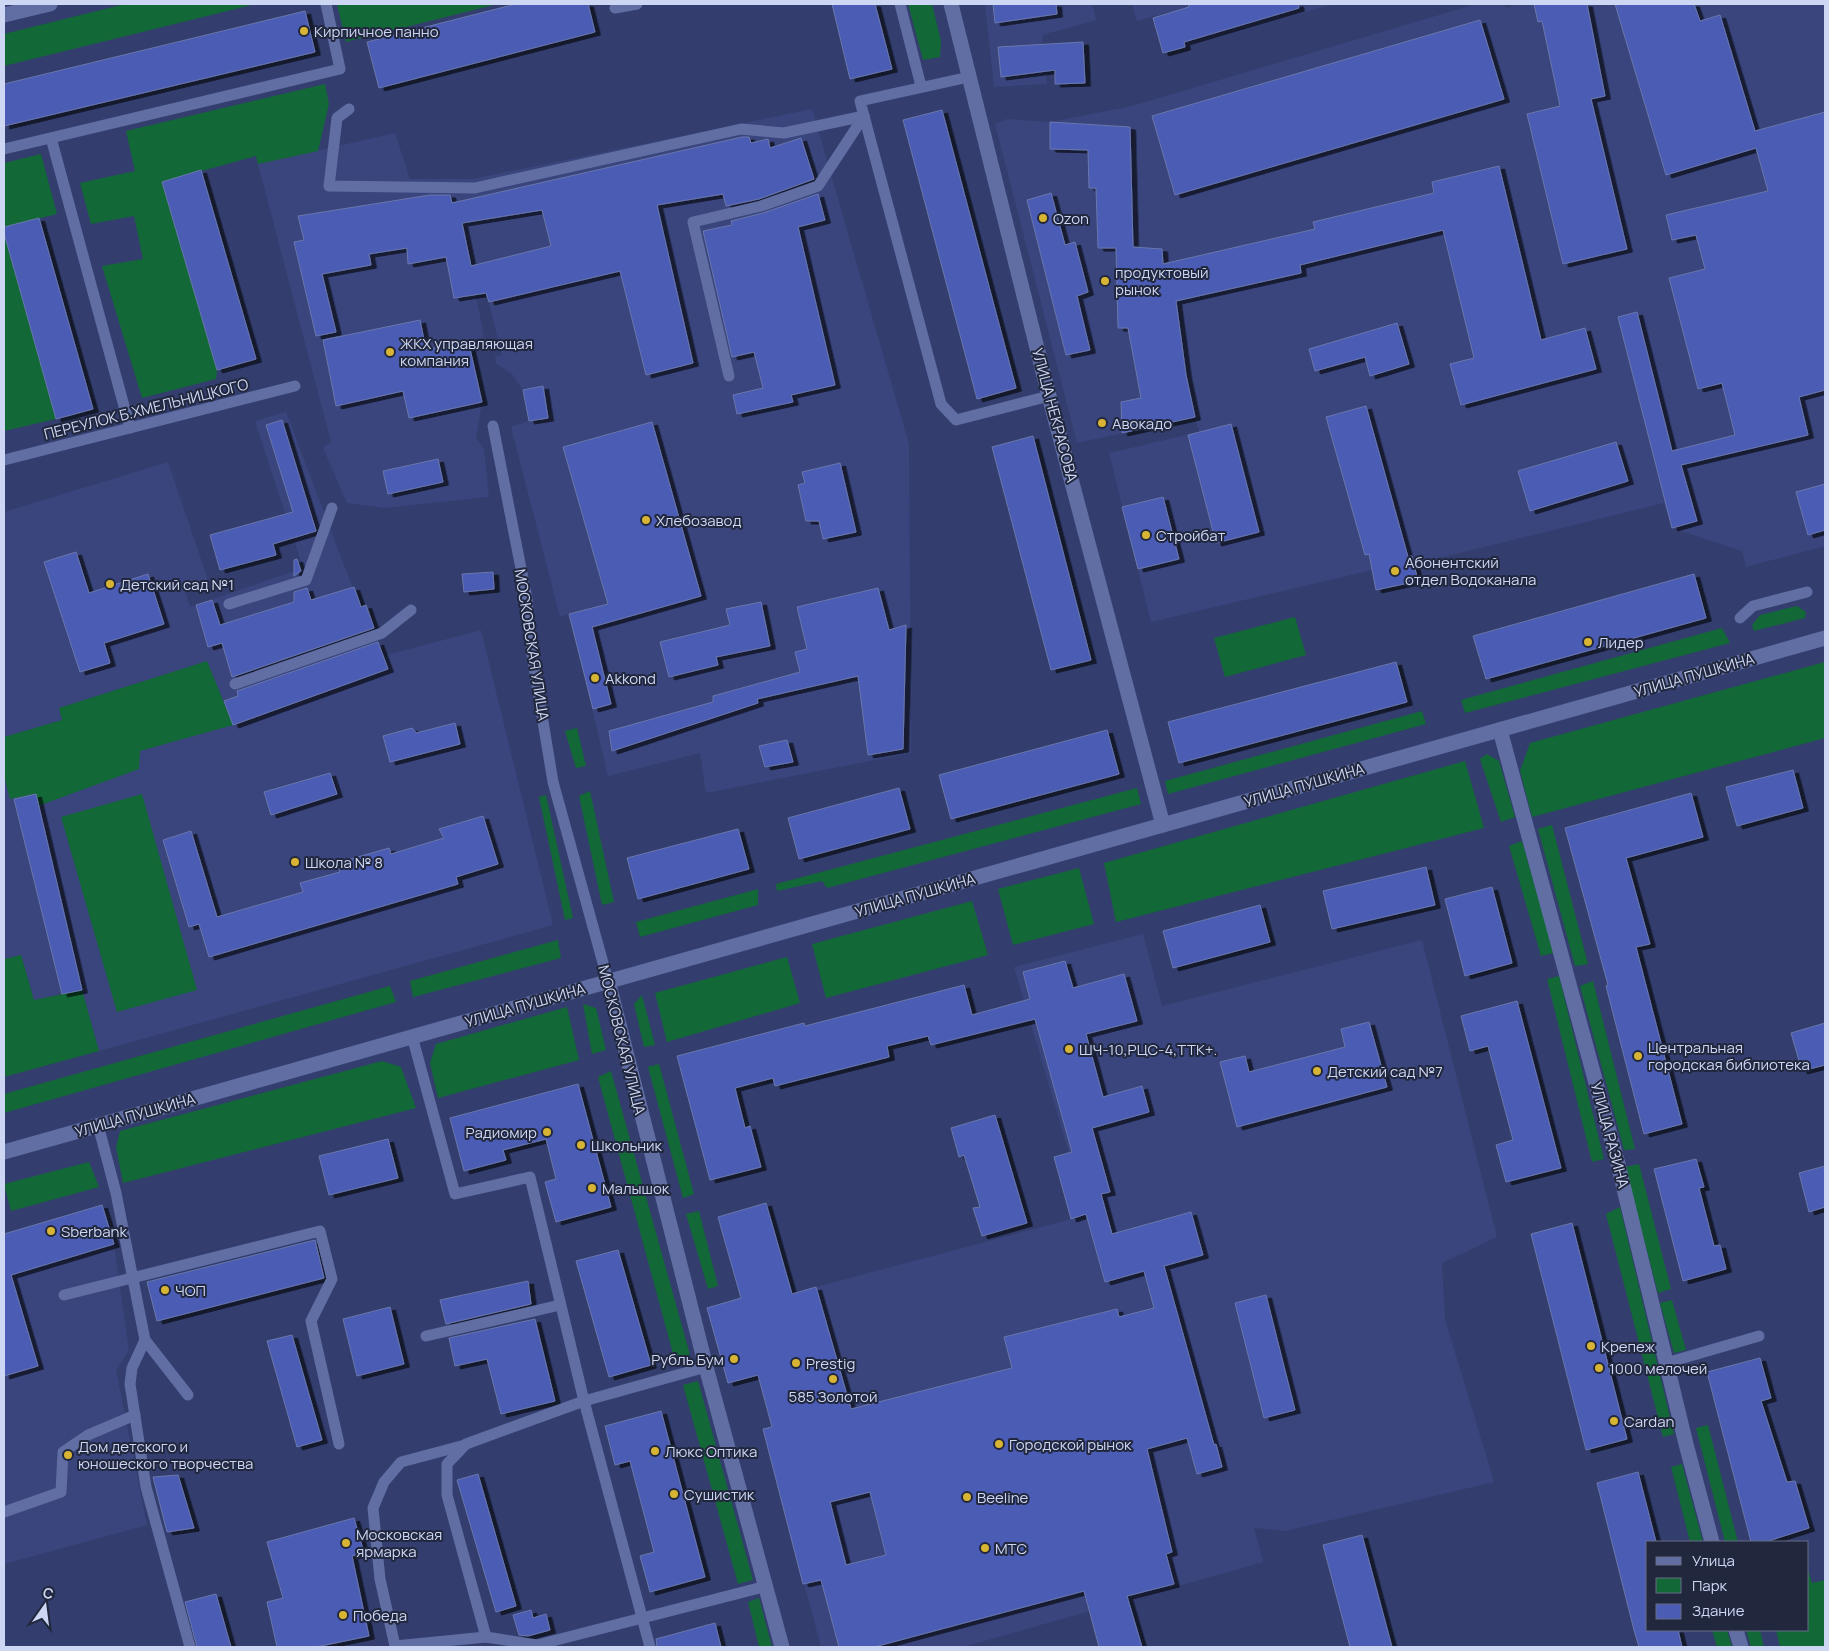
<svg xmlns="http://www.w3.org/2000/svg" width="1829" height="1651" font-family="Manrope,sans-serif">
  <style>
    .built { fill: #39457c }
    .green { fill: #126837 }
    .building { fill: #4b5cb4; stroke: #6977ac; fill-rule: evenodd; filter: url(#shadow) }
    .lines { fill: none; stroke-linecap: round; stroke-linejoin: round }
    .lane { stroke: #616ea3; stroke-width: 11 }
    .street { stroke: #616ea3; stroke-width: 15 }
    .secondary { stroke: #616ea3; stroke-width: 15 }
    .poi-dot { fill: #d8b434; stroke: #21273d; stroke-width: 2 }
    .labels { text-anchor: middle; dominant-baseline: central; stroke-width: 4; stroke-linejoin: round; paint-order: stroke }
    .poi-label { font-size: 15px; fill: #cdd6f3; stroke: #21273d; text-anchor: start }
    .street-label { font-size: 15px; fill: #cdd6f3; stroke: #21273d }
  </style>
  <defs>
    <filter id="shadow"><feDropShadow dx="5.5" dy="3" stdDeviation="0" flood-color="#0009"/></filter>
  </defs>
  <rect width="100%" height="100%" fill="#333e6e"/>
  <!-- built -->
  <g class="built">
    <polygon points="985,4 1092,4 1096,20 1042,35 1047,84 994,87"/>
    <polygon points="1132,4 1333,4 1185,47 1174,11 1137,21"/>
    <polygon points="1476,4 1504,4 1506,8 1518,4 1825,4 1825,546 1746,567 1742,551 1672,528 1664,503 1414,564 1418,581 1372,570 1151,622 1109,453 1199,432 1195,418 1077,443 995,124 1007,119 1050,122 1132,106"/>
    <polygon points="812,109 909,444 911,753 706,793 700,753 608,776 575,637 569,614 560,617 511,427 529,421 523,390 513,375 496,363 495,356 502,355 479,264 470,263 484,337 468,341 482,402 476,438 484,449 489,497 384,508 347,503 323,448 331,442 258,164 395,133 410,179 473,179"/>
    <polygon points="286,412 360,607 366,605 383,656 481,630 553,925 99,1051 82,990 34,1000 21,955 4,959 4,776 10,799 14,799 36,794 140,751 233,724 207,661 59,708 62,720 4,737 4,512 168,462 208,580 184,588 190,607 303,568 255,421"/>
    <polygon points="1143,934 1162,1006 1422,940 1497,1237 1442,1263 1445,1319 1494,1482 1285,1531 1254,1528 1263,1562 963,1647 821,1647 763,1429 850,1405 816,1287 1071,1219 1054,1157 1069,1153 1014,967"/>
    <polygon points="102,1205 114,1244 129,1350 116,1370 147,1525 4,1564 4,1234"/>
  </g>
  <!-- green -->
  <g class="green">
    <polygon points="125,4 256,4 4,66 4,34"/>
    <polygon points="337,4 498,4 346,42"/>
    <polygon points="908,4 932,4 941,41 940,57 923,60"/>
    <polygon points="325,84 329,104 318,151 258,164 256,156 162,182 217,370 216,379 142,398 102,266 143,259 134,216 91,224 80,183 135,171 126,131"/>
    <polygon points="41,154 57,214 4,227 4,163"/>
    <polygon points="4,233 56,419 4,431"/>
    <polygon points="1797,606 1806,612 1805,618 1754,631 1752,625 1760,615"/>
    <polygon points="1295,617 1306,655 1225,677 1214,638"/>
    <polygon points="1722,628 1730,643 1465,713 1461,700"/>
    <polygon points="207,661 233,725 140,751 139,769 38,806 35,794 10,799 4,776 4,737 62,720 59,708"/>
    <polygon points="1825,662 1825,738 1532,817 1520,771 1530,743"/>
    <polygon points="1422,711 1426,724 1168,794 1165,781"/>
    <polygon points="577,728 586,766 576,768 565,731"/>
    <polygon points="1487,754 1499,761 1515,817 1501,822 1480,759"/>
    <polygon points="1465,761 1484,828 1116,922 1104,863"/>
    <polygon points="1137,788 1141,804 827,888 822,881 777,891 776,884"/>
    <polygon points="590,791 614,902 602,905 579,796"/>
    <polygon points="142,794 197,990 117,1012 61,817"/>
    <polygon points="546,795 573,918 565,920 539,797"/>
    <polygon points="1552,825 1588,964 1575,966 1538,829"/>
    <polygon points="1522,841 1554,953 1541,956 1509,846"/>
    <polygon points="1079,868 1094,924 1013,945 998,889"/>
    <polygon points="758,889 758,905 640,937 636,922"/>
    <polygon points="972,901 988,955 826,998 812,944"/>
    <polygon points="558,940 561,958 413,997 410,981"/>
    <polygon points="21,955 34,1000 82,990 99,1051 4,1077 4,959"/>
    <polygon points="787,957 800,1003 667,1042 655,993"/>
    <polygon points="1559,976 1604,1159 1592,1162 1547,979"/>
    <polygon points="1593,981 1635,1149 1624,1150 1580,986"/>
    <polygon points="390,986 396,1002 4,1113 4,1094"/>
    <polygon points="642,995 655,1045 644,1047 634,1004"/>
    <polygon points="583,1004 596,1008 606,1050 592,1054"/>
    <polygon points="567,1007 579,1060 438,1098 430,1063 436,1044"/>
    <polygon points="382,1061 401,1067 416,1108 123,1183 116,1147 120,1131"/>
    <polygon points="659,1064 694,1194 683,1198 648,1067"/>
    <polygon points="611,1071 690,1355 675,1361 598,1077"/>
    <polygon points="89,1162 99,1187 11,1211 4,1184"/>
    <polygon points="1639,1164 1671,1289 1658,1293 1625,1167"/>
    <polygon points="1620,1207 1674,1434 1663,1437 1606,1214"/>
    <polygon points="699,1211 718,1286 708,1289 686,1214"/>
    <polygon points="1672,1300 1686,1350 1674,1353 1660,1303"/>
    <polygon points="698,1381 753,1580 738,1584 683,1385"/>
    <polygon points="1708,1425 1738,1542 1725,1542 1696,1428"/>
    <polygon points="1682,1464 1703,1542 1690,1542 1671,1467"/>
    <polygon points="1808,1570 1812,1583 1825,1580 1825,1647 1780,1647 1776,1630 1808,1630"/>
    <polygon points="759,1598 772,1647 759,1647 748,1602"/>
    <polygon points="1712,1630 1727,1630 1732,1647 1717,1647"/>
    <polygon points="1746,1630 1760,1630 1764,1647 1751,1647"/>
  </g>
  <!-- building -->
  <g class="building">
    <polygon points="516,4 588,4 595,32 379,88 367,42"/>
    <polygon points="832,4 875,4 892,69 850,79"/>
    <polygon points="993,4 1056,4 1057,14 995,23"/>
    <polygon points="1188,4 1298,4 1299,8 1184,42 1185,47 1163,53 1153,18 1189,7"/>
    <polygon points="1534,4 1587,4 1605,96 1591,99 1627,249 1563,264 1527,114 1560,106 1542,21 1538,22"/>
    <polygon points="1615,4 1694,4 1700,21 1720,15 1755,131 1825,112 1825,390 1799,397 1808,435 1681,465 1697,521 1672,528 1618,317 1637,312 1672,451 1735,435 1722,383 1698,389 1669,278 1705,269 1696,235 1672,240 1666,215 1768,191 1756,148 1666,175"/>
    <polygon points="305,11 315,52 4,126 4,84"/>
    <polygon points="1480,20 1504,99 1175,195 1152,116"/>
    <polygon points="1083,42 1085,83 1055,84 1055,70 1001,77 998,47"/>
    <polygon points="942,110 1016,388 977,399 903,120"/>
    <polygon points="1050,122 1130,127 1133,247 1162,249 1163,264 1315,229 1313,222 1434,193 1432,182 1499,166 1541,340 1585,328 1596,369 1461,405 1450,364 1474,358 1443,230 1300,265 1301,273 1176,301 1186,375 1195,417 1122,433 1121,402 1141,398 1128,328 1118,328 1116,248 1098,248 1096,188 1089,188 1088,150 1050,149"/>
    <path d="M742 137H749L751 143 768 139 770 148 801 138 814 179 759 199 726 206 723 194 657 205 693 363 646 375 620 271 489 302 486 293 454 298 446 257 408 264 407 248 369 254 371 265 322 274 336 332 316 336 294 242 304 240 298 216 430 195H450L452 203ZM542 210 551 246 471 266 462 223Z"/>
    <polygon points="201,170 256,359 217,370 162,182"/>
    <polygon points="1051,193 1065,245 1075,242 1088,292 1077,296 1090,350 1066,355 1027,200"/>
    <polygon points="818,194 825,220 798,227 835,385 791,395 793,402 737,414 733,395 763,388 754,352 732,357 703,231 732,225 731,221 763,213"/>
    <polygon points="39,218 93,409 56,419 4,233 4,227"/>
    <polygon points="420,320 426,350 468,340 482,402 409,418 403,391 336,406 323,340"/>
    <polygon points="1397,323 1409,364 1370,376 1365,357 1315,371 1309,349"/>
    <polygon points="543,386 548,418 529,421 523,390"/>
    <polygon points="1366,406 1408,557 1412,556 1418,581 1376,590 1369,554 1365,555 1326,417"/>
    <polygon points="282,420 316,531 273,544 276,555 220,570 210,535 293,512 266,425"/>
    <polygon points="652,422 701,596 592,627 611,704 593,709 569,614 608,604 563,447"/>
    <polygon points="1231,424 1259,532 1216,543 1188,435"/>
    <polygon points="1033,436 1091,660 1051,670 992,447"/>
    <polygon points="1616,442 1628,481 1530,511 1518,471"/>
    <polygon points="438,459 443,482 388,494 383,471"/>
    <polygon points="840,463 856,532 823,539 819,521 806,521 798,485 805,483 802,472"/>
    <polygon points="1825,484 1825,530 1808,535 1796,492"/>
    <polygon points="1163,497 1179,559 1138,569 1122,507"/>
    <polygon points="76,552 89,593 148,574 164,624 104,643 110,663 80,672 44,562"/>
    <polygon points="297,559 301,571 294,576 294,560"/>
    <polygon points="493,572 494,589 464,592 462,574"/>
    <polygon points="1694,574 1706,618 1486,679 1473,636"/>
    <polygon points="354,587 361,607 366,605 374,628 232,677 222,643 208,647 196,605 212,600 220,625 294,602 294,592 307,588 311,600"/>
    <polygon points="878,588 889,630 906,625 903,749 868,755 858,676 757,699 758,703 612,751 609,731 713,702 713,696 800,672 795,652 807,649 797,607"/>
    <polygon points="761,602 770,646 716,657 718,665 669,677 660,642 730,625 726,609"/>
    <polygon points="378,642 388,669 233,725 224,701 238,696 237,691"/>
    <polygon points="1396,662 1407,702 1179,763 1168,722"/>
    <polygon points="455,723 460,744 390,762 383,736 412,728 416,733"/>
    <polygon points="1107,730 1119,774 951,819 939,775"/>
    <polygon points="787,740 793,762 765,767 759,746"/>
    <polygon points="1793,770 1803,808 1737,826 1726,787"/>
    <polygon points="330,773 337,794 271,815 264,792"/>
    <polygon points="899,788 910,829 799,859 788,818"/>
    <polygon points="1691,793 1703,837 1626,858 1650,944 1636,947 1682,1124 1644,1134 1606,986 1608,985 1565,828"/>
    <polygon points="36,794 82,990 62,994 14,799"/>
    <polygon points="483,816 498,864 456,877 458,884 209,957 199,924 189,927 163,840 191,831 217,917 303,892 300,883 340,872 337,863 389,848 391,854 444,838 439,829"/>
    <polygon points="738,829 749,869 638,899 627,858"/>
    <polygon points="1426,867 1435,905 1332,929 1323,891"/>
    <polygon points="1492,887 1512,963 1465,976 1445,899"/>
    <polygon points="1260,905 1270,942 1173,968 1163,931"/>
    <path d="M1065 961 1073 988 1124 974 1137 1021 1086 1034 1103 1097 1142 1086 1149 1112 1092 1128 1110 1192 1101 1194 1112 1234 1191 1212 1203 1255 1164 1266 1214 1445 1216 1444 1222 1467 1197 1474 1187 1438 1147 1449 1172 1552 1166 1554 1174 1584 1127 1596 1142 1647H1099L1084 1591 874 1647H839L821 1580 803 1584 763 1429 772 1427 758 1375 728 1383 707 1308 741 1298 718 1217 766 1203 792 1294 816 1287 851 1409 1012 1368 1004 1337 1117 1309 1119 1317 1154 1308 1144 1271 1105 1282 1086 1214 1071 1219 1054 1157 1072 1152 1035 1019 931 1045 928 1036 887 1046 889 1057 775 1086 773 1078 735 1088 745 1128 750 1126 761 1167 710 1180 677 1056 804 1023 805 1026 964 985 972 1015 1030 999 1023 972ZM870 1492 886 1555 846 1565 830 1502Z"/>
    <polygon points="1517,1001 1561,1168 1506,1182 1496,1145 1513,1140 1488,1046 1470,1051 1461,1016"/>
    <polygon points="1369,1022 1387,1087 1237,1127 1220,1062 1245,1056 1249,1072 1345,1047 1341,1029"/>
    <polygon points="1825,1023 1825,1065 1802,1071 1791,1033"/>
    <polygon points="578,1084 611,1207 556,1222 545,1182 556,1179 546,1139 503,1150 506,1160 464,1171 450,1118"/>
    <polygon points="995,1115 1027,1223 982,1236 973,1208 980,1207 964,1155 959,1157 951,1128"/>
    <polygon points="388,1139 398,1178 329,1195 319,1156"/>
    <polygon points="1696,1159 1704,1187 1699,1188 1714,1246 1720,1245 1726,1269 1683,1281 1654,1169"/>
    <polygon points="1825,1166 1825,1207 1809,1212 1799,1173"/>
    <polygon points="102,1205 114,1244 11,1275 38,1366 4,1376 4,1234"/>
    <polygon points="1572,1223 1627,1439 1586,1450 1531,1234"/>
    <polygon points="315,1240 324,1278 157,1321 147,1282"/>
    <polygon points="618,1250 651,1365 609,1377 576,1261"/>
    <polygon points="528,1281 531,1304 446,1324 440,1300"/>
    <polygon points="1266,1295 1295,1410 1264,1418 1235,1303"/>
    <polygon points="390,1307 404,1364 357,1376 343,1319"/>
    <polygon points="535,1319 555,1401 501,1414 487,1359 455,1366 449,1338"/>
    <polygon points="292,1335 322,1440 297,1447 267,1341"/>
    <polygon points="1760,1358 1771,1398 1761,1401 1787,1482 1795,1481 1809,1528 1765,1542 1751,1542 1707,1372"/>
    <polygon points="661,1411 705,1577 650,1592 640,1556 654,1552 630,1461 615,1465 605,1426"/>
    <polygon points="1638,1472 1656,1542 1648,1542 1648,1630 1678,1630 1682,1647 1639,1647 1634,1630 1597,1483"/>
    <polygon points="478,1474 516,1606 496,1612 457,1480"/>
    <polygon points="178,1475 194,1528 167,1532 153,1477"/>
    <polygon points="354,1518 364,1553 352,1556 369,1636 316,1647 277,1647 267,1602 283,1598 267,1542"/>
    <polygon points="1362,1535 1392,1647 1350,1647 1323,1545"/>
    <polygon points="216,1594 231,1647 197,1647 185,1602"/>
    <polygon points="531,1610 533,1618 546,1614 550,1630 528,1636 519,1635 513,1615"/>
    <polygon points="715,1623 721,1647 657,1647 656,1639"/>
  </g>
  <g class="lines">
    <!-- lane -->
    <g class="lane">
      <polyline points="900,4 921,86"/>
      <polyline points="615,8 637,4"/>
      <polyline points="969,77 860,101 941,404 956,420 1049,396"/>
      <polyline points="349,109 337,118 329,186 475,188 741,129 784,133 864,116"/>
      <polyline points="51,138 130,428"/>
      <polyline points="4,149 340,69 326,4"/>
      <polyline points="729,376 693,222 761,206 818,186 864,116"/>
      <polyline points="493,426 527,599 532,655 553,782 608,981"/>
      <polyline points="4,460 295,386"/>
      <polyline points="229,604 306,580 332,508"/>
      <polyline points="1740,618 1753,606 1807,592"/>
      <polyline points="235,684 382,633 411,610"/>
      <polyline points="412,1036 455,1194 530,1177 584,1401 650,1647"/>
      <polyline points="98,1125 116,1193 145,1340 188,1395"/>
      <polyline points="64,1295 320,1231 332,1279 311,1321 339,1444"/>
      <polyline points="426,1336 560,1305"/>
      <polyline points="145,1340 132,1368 130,1384 146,1487 190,1647"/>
      <polyline points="1666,1363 1759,1336"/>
      <polyline points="706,1367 584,1401 466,1444 447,1464 447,1495 486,1637 537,1645 767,1586"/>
      <polyline points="465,1445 401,1462 384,1482 373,1508 380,1579 395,1646 486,1637"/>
      <polyline points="4,1512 61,1492 63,1452 88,1435 135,1415"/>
    </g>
    <!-- street -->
    <g class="street">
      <polyline points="1500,730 1618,1164 1686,1444 1712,1542"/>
      <polyline points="1736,1630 1741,1647"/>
    </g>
    <!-- secondary -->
    <g class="secondary">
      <polyline points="951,4 1049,396 1163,825"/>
      <polyline points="4,15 50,4"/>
      <polyline points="608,981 706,1367 782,1647"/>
      <polyline points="4,1152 1825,638"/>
    </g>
  </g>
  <!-- markers -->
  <g class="poi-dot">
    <circle cx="304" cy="31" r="5"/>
    <circle cx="1043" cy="218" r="5"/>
    <circle cx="1105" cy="281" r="5"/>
    <circle cx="390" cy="352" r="5"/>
    <circle cx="1102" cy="423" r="5"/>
    <circle cx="646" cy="520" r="5"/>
    <circle cx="1146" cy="535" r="5"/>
    <circle cx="1395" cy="571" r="5"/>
    <circle cx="110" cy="584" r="5"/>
    <circle cx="1588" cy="642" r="5"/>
    <circle cx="595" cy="678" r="5"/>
    <circle cx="295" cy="862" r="5"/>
    <circle cx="1069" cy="1049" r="5"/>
    <circle cx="1638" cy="1056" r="5"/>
    <circle cx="1317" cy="1071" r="5"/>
    <circle cx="547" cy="1132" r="5"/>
    <circle cx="581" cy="1145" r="5"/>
    <circle cx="592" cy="1188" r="5"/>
    <circle cx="51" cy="1231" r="5"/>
    <circle cx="165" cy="1290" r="5"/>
    <circle cx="1591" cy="1346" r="5"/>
    <circle cx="734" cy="1359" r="5"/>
    <circle cx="796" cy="1363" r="5"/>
    <circle cx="1599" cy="1368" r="5"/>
    <circle cx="833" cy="1379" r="5"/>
    <circle cx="1614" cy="1421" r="5"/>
    <circle cx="999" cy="1444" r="5"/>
    <circle cx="655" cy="1451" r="5"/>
    <circle cx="68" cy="1455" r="5"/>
    <circle cx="674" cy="1494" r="5"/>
    <circle cx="967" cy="1497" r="5"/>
    <circle cx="346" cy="1543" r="5"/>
    <circle cx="985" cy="1548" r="5"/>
    <circle cx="343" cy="1615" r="5"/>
  </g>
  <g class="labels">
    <!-- poi labels -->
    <g class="poi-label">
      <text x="314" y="31">Кирпичное панно</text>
      <text x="1053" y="218">Ozon</text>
      <text x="1115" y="272">продуктовый<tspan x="1115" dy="17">рынок</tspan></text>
      <text x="400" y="343">ЖКХ управляющая<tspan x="400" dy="17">компания</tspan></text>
      <text x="1112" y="423">Авокадо</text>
      <text x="656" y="520">Хлебозавод</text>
      <text x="1156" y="535">Стройбат</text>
      <text x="1405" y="562">Абонентский<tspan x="1405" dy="17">отдел Водоканала</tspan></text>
      <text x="120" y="584">Детский сад №1</text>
      <text x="1598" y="642">Лидер</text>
      <text x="605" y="678">Akkond</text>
      <text x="305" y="862">Школа № 8</text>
      <text x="1648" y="1047">Центральная<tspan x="1648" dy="17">городская библиотека</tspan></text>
      <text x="1079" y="1049">ШЧ-10,РЦС-4,ТТК+.</text>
      <text x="1327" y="1071">Детский сад №7</text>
      <text x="537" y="1132" text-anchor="end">Радиомир</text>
      <text x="591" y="1145">Школьник</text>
      <text x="602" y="1188">Малышок</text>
      <text x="61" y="1231">Sberbank</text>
      <text x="175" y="1290">ЧОП</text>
      <text x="1601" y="1346">Крепеж</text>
      <text x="724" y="1359" text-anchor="end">Рубль Бум</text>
      <text x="806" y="1363">Prestig</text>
      <text x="1609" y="1368">1000 мелочей</text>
      <text x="833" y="1396" text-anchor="middle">585 Золотой</text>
      <text x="1624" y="1421">Cardan</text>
      <text x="1009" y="1444">Городской рынок</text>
      <text x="78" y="1446">Дом детского и<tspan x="78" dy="17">юношеского творчества</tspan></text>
      <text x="665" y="1451">Люкс Оптика</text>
      <text x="684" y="1494">Сушистик</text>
      <text x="977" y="1497">Beeline</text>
      <text x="356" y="1534">Московская<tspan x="356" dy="17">ярмарка</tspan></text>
      <text x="995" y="1548">МТС</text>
      <text x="353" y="1615">Победа</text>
    </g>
    <!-- street labels -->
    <g class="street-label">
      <text transform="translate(146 409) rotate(-14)">ПЕРЕУЛОК Б.ХМЕЛЬНИЦКОГО</text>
      <text transform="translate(1055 415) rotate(75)">УЛИЦА НЕКРАСОВА</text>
      <text transform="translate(532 645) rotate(81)">МОСКОВСКАЯ УЛИЦА</text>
      <text transform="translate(1694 675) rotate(-16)">УЛИЦА ПУШКИНА</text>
      <text transform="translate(1304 785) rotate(-16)">УЛИЦА ПУШКИНА</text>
      <text transform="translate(915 895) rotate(-16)">УЛИЦА ПУШКИНА</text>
      <text transform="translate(525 1005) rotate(-16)">УЛИЦА ПУШКИНА</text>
      <text transform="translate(622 1040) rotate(76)">МОСКОВСКАЯ УЛИЦА</text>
      <text transform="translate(135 1115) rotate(-16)">УЛИЦА ПУШКИНА</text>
      <text transform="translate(1610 1135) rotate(75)">УЛИЦА РАЗИНА</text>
    </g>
  </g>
  <!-- border -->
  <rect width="1829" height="1651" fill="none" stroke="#cdd6f3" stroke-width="10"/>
  <!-- legend -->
  <rect x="1646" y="1541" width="162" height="90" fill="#21273d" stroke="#666d86"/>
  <rect x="1656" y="1557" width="25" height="8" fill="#616ea3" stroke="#666d86"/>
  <text x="1692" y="1566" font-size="15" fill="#cdd6f3">Улица</text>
  <rect x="1656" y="1578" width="25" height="15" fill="#126837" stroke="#666d86"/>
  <text x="1692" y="1591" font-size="15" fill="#cdd6f3">Парк</text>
  <rect x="1656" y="1604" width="25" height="15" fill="#4b5cb4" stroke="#666d86"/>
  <text x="1692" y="1616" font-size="15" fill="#cdd6f3">Здание</text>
  <!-- north arrow -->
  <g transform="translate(45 1606) rotate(14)" stroke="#21273d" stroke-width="4" paint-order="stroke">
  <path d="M0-4L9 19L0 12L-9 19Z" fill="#cdd6f3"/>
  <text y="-8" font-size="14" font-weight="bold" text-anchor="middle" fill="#cdd6f3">С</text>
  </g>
</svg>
